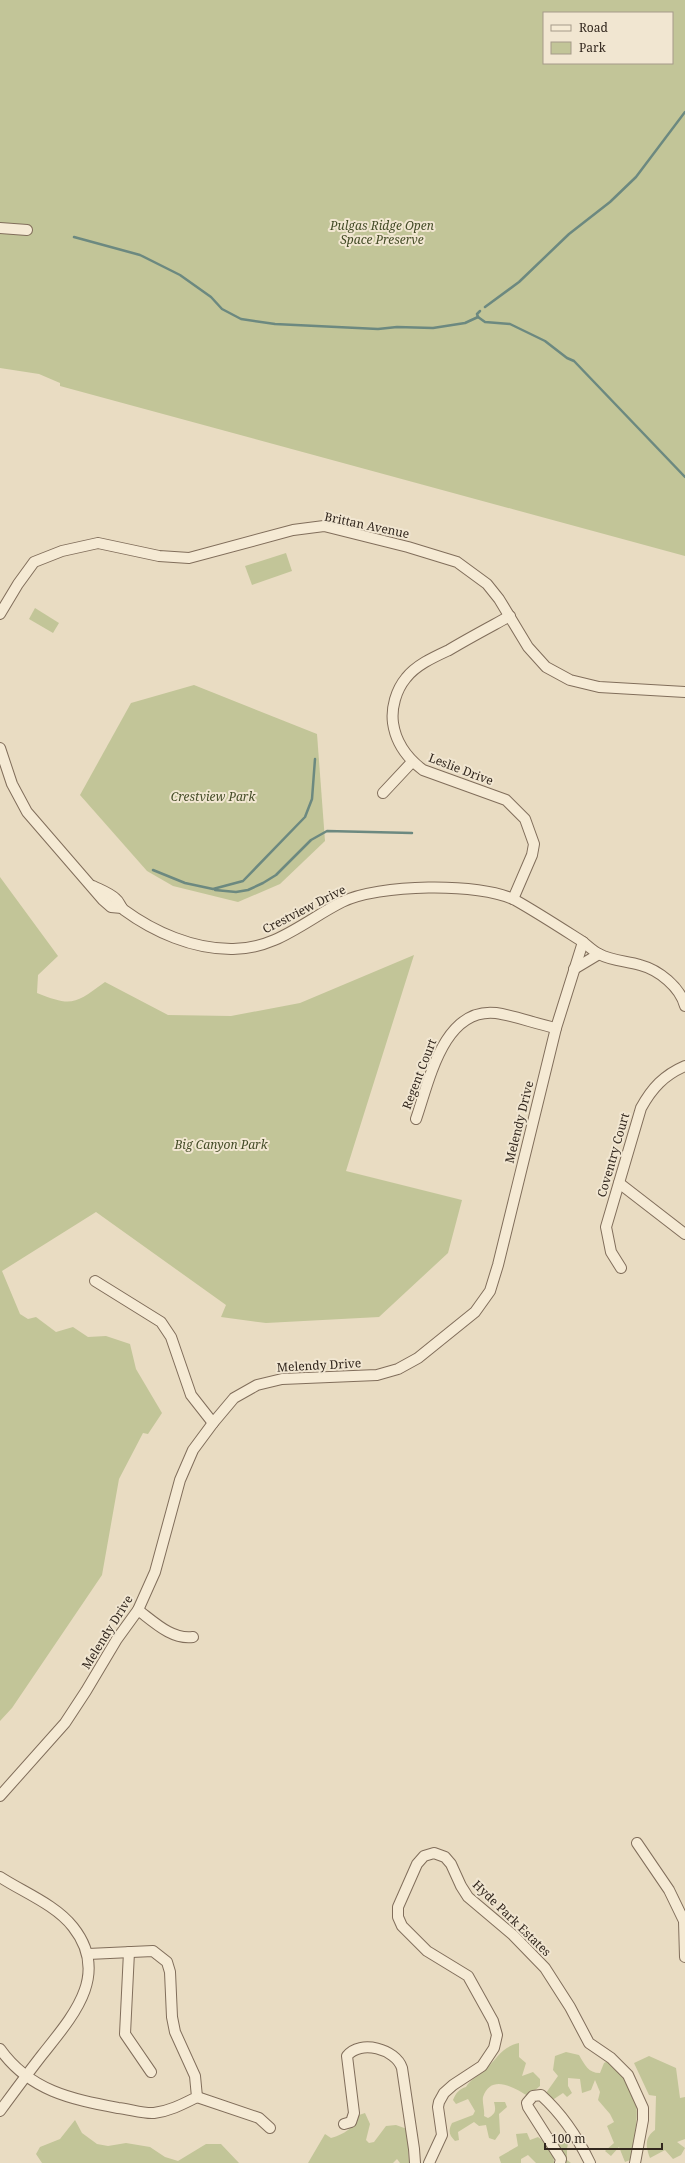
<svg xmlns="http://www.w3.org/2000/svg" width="685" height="2163" font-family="'Noto Serif',serif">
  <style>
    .green { fill: #c2c598; fill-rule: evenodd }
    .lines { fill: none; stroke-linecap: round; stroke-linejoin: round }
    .stream { stroke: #6c8980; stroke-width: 2.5 }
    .minor-casing { stroke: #816e5b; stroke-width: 12 }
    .minor { stroke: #f5ead4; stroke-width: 10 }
    .labels { text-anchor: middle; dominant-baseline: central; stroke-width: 4; stroke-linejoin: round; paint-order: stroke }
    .park-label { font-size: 12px; font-style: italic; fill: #444c27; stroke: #f1e6d1 }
    .street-label { font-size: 12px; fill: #32271e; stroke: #f1e6d1 }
  </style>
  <rect width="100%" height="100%" fill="#e9dcc2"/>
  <!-- green -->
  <g class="green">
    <path d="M0 0H685V556L60 386V383L39 374 0 368ZM544 13H672V63H544Z"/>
    <polygon points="286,553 292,571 252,585 245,566"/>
    <polygon points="35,608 59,623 53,633 29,619"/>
    <polygon points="194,685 317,734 325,841 280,884 238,902 173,886 147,871 80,795 131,703"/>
    <path d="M0 877 58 956 38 975 37 993C72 1007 75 1004 105 982L168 1015 231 1016 300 1003 414 955 346 1171 462 1200 448 1253 379 1317 266 1323 221 1317 226 1305 96 1212 2 1271 20 1314 28 1319 36 1317 56 1332 73 1327 88 1337 106 1336 130 1344 136 1369 162 1413 148 1434 143 1433 119 1479 102 1575 12 1708 0 1721Z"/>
    <path d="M519 2043V2057L526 2063 522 2076 533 2072 540 2079V2086L528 2096C515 2088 491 2073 483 2097 482 2102 485 2111 484 2116L488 2118C496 2114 496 2110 494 2102H505L507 2107 499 2114 500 2133 495 2140 489 2138 486 2125 479 2126 474 2122 458 2132 459 2140 455 2141C449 2135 448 2131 452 2123L473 2115 475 2111 468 2099 456 2104 453 2100C456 2093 459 2089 466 2087 470 2079 481 2075 487 2068 498 2057 502 2047 519 2043Z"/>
    <path d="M566 2052 579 2055C585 2065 588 2073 600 2073L604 2063 608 2061C613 2066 620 2070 624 2076 645 2099 635 2134 630 2160L625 2162 619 2147 611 2156 605 2151 614 2143 607 2126 614 2122 610 2114 598 2100 600 2092 595 2080 591 2090 582 2093 580 2079 568 2078V2086L572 2093 567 2097 563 2093 551 2101 546 2093 558 2076 553 2070 555 2056Z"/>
    <path d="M649 2056 676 2068 680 2098 685 2097V2139L677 2142 685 2148 681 2155 673 2159 665 2150 650 2158C646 2147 644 2138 655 2130L656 2096 649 2095 634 2063Z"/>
    <path d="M365 2113 370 2124 366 2140 369 2143 374 2142 386 2126 396 2125 407 2129 409 2163H400L397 2159 393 2163H308L325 2134 331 2138C345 2134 353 2128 359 2115Z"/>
    <polygon points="75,2120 82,2133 97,2144 108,2146 126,2143 150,2147 165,2157 178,2161 206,2144 221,2144 239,2163 42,2163 36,2154 40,2147 60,2139"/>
    <polygon points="568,2131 571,2134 567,2148 567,2160 571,2163 564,2163 558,2146 564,2135"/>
    <path d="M527 2133 530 2140 538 2137C548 2144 554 2151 554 2163H536L528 2155 521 2159V2163H501L499 2157 518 2146 516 2134Z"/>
  </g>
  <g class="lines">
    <!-- stream -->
    <g class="stream">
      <polyline points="74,237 140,255 180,275 211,297 222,309 241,319 275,324 378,329 397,327 433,328 465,323 478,317"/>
      <polyline points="485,307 519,282 569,234 610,202 636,177 685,112"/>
      <polyline points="478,317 485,322 510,324 545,341 567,358 574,361 685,477"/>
      <polyline points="478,317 477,314 480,311"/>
      <polyline points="153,870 185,883 213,889 243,881 305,817 312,799 315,759"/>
      <polyline points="215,890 236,892 248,890 263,883 276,875 311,840 327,831 412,833"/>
    </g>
    <defs>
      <g id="minor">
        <polyline points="0,228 27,230"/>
        <polyline points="0,614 18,584 34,562 62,551 98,543 159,556 189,558 293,530 324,526 408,547 457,562 487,584 499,599 528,647 546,667 570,680 599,687 685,692"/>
        <path d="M510 616C490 627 469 638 449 650 434 657 416 665 406 678 396 690 391 708 393 723 396 744 407 758 423 770L506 800 525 819 534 844 532 855 513 899"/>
        <polyline points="0,748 12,784 27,812 103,900 111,907 122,908"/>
        <polyline points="383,793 412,762"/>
        <path d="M93 886C101 890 110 893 116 899 120 902 120 907 124 910 154 932 193 949 231 949 275 950 306 920 342 902 377 884 480 882 515 900 538 913 561 928 583 942 588 946 593 951 599 954 612 961 627 961 640 965 659 970 680 987 685 1006"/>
        <polyline points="574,969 599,954"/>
        <path d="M416 1119C429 1082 443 1007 496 1013 516 1016 536 1024 556 1028"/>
        <polyline points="619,1183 685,1234"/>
        <path d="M621 1268 611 1252 606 1227 641 1108C652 1088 664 1075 685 1066"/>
        <polyline points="95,1281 161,1322 171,1337 191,1395 213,1423"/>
        <path d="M138 1610C154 1622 172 1640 193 1637"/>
        <polyline points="0,1796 65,1723 86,1691 117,1639 138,1610 155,1572 180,1480 193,1450 213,1423 234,1398 257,1385 282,1379 377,1375 398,1369 418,1358 475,1312 490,1291 498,1265 556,1028 583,942"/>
        <polyline points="637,1843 669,1890 684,1921 685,1957"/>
        <path d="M0 1877C23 1892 56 1905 73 1927 111 1975 72 2017 42 2055 28 2073 14 2092 0 2111"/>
        <polyline points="129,1952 125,2034 151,2072"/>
        <path d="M0 2049C30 2091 71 2099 118 2108 129 2109 144 2114 154 2113 170 2111 183 2104 197 2097L195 2076 175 2032 172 2017 170 1972 167 1962 153 1951 88 1954"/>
        <polyline points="197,2097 259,2118 270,2128"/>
        <path d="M344 2124 351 2122 354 2113 347 2056C360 2039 396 2049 402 2068L414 2149 415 2163"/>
        <polyline points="429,2163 442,2135 438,2107 439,2102 444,2093 453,2085 482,2066 494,2048 497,2035 493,2021 468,1976 427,1951 402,1926 398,1917 398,1907 417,1864 424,1856 434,1853 445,1857 451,1864 461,1886 468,1897 513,1935 545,1968 570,2007 589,2043 611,2058 628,2075 643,2108 643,2120 635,2163"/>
        <path d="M560 2163 561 2159 528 2107 527 2103 533 2096 541 2095C562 2114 578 2138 590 2163"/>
      </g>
    </defs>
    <!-- minor casing -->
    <use href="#minor" class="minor-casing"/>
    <!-- minor -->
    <use href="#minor" class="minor"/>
  </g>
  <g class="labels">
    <!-- park labels -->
    <g class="park-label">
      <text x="382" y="225">Pulgas Ridge Open<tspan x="382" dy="14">Space Preserve</tspan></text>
      <text x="213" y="796">Crestview Park</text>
      <text x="221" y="1144">Big Canyon Park</text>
    </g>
    <!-- street labels -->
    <g class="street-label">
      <text transform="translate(367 525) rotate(12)">Brittan Avenue</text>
      <text transform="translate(461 769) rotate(21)">Leslie Drive</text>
      <text transform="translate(304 909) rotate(-27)">Crestview Drive</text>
      <text transform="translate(419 1074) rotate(-69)">Regent Court</text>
      <text transform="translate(519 1122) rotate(-76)">Melendy Drive</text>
      <text transform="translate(613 1155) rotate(-74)">Coventry Court</text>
      <text transform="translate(319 1365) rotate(-3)">Melendy Drive</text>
      <text transform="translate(107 1632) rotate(-58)">Melendy Drive</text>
      <text transform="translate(512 1918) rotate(44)">Hyde Park Estates</text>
    </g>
  </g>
  <!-- legend -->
  <rect x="543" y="12" width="130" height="52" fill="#f1e6d1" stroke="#a59a89"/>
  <rect x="551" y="25" width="20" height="6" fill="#f5ead4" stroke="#a59a89"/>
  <text x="579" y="32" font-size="12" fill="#32271e">Road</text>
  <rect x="551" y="42" width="20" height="12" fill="#c2c598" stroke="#a59a89"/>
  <text x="579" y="52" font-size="12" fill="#32271e">Park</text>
  <!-- scale -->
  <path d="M545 2143v6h117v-6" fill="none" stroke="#32271e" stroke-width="2"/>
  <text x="551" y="2143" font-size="12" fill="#32271e" stroke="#f1e6d1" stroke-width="3" paint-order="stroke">100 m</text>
</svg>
